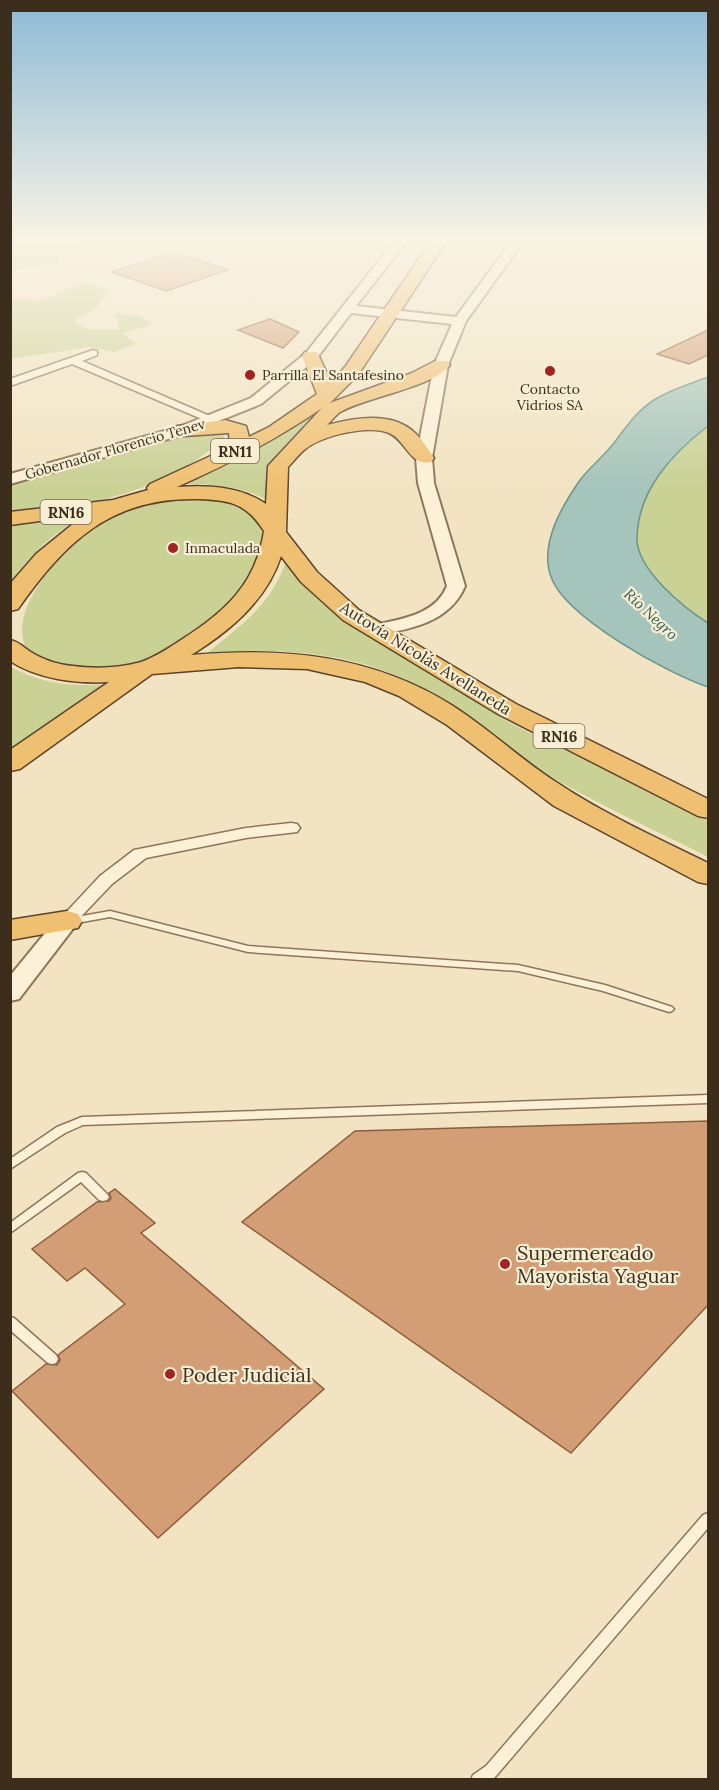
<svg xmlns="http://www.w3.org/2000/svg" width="719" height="1790" font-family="Lora,serif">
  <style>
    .green { fill: #c9d195 }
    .water { fill: #a5c4bb; stroke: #6b948a; stroke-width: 1.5 }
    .building { fill: #d39d75; stroke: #8f5d3b; stroke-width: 1.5 }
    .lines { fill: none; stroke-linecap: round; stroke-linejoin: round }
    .service-casing { stroke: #8e7558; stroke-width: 3 }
    .minor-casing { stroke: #8e7558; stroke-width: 3 }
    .tertiary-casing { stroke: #8e7558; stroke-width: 4 }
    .trunk-casing { stroke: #5b432c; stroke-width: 3 }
    .service { fill: #fcf1d7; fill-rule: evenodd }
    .minor { fill: #fcf1d7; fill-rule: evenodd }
    .tertiary { fill: #fcf1d7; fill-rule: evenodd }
    .trunk { fill: #f0c072; fill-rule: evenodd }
    .poi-dot { fill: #a22322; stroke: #f8eed3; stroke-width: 2 }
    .labels { text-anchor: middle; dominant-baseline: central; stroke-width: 4.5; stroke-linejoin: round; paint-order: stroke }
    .far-poi-label { font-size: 14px; fill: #3c2d1d; stroke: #f8eed3; text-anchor: start }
    .far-street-label { font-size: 14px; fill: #3c2d1d; stroke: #f8eed3 }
    .shield { fill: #f8eed3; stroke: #746754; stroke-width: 1.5 }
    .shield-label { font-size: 15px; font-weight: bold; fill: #3c2d1d }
    .far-water-label { font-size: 15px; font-style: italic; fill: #2b5d5b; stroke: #f8eed3 }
    .street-label { font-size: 16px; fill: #3c2d1d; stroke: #f8eed3 }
    .near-poi-label { font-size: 20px; fill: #3c2d1d; stroke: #f8eed3; text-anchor: start }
  </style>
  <rect width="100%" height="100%" fill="#f2e4c3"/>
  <!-- green -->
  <g class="green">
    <polygon points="40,238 112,238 68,252 11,249 11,240"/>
    <polygon points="10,256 60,256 56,265 11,270"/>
    <polygon points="87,282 108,292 96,308 73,321 85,329 119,329 116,313 138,316 151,322 144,327 122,333 136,344 114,352 90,347 11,359 11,299 41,300"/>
    <path d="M321 408 271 462 268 500C240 486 214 484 183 484L238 459 288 431Z"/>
    <path d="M708 426V623C684 608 636 569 637 538 638 489 673 453 708 426Z"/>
    <path d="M194 431 222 432 225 438C219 446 211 450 203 455 148 496 77 507 11 516V483Z"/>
    <path d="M212 498C226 501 239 504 250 512 264 522 264 538 260 553 258 559 257 568 253 574 228 614 163 665 115 667 89 669 68 668 44 659 39 657 31 656 28 652 0 607 79 532 115 515 147 499 178 499 212 498Z"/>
    <path d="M90 513C56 531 32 551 11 582V523Z"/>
    <path d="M286 560 313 595 331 611 510 723 708 821V857C653 829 596 804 543 772 498 744 454 703 407 680 345 651 275 648 207 653 240 627 274 602 286 560Z"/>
    <path d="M11 667C44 686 82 687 120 684L11 759Z"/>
  </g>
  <!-- water -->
  <path class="water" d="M708 377V426C673 453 638 489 637 538 636 569 684 608 708 623V687C668 674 565 617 551 577 539 544 562 506 580 480 590 467 604 456 614 443 626 427 637 411 654 400 671 389 690 384 708 377Z"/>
  <!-- building -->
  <g class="building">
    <polygon points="175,252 228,270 166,291 112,272"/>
    <polygon points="270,319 299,332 283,348 238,330"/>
    <polygon points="708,330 708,355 689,364 657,354"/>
    <polygon points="708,1121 708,1305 571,1453 242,1222 355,1131"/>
    <polygon points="115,1189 155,1223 141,1233 324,1389 158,1538 12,1391 46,1364 57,1365 60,1360 58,1355 125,1304 85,1268 67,1281 32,1249 97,1202 109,1201 111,1198 109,1193"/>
  </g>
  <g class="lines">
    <defs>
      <g id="service">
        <polygon points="360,238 366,238 392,253 388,254"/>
        <polygon points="110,911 248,946 518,965 605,985 672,1007 674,1009 672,1011 669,1012 603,991 518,971 248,952 110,917 71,924 66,921 71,918"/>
        <polygon points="708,1095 708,1103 83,1125 65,1133 10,1169 10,1159 57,1127 82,1117"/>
        <polygon points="82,1172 86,1173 107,1194 109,1197 107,1200 103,1201 99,1200 81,1182 10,1233 10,1223 78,1173"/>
        <polygon points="10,1317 14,1318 56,1355 58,1359 56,1363 52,1364 48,1363 10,1330"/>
        <polygon points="708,1513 708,1528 496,1776 492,1780 471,1780 473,1775 486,1766 703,1515"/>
      </g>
      <g id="minor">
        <polygon points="93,350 97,351 97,355 82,361 219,420 213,423 209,422 72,364 10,386 10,379"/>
        <polygon points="291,823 297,824 300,828 297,832 246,838 146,858 112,884 73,925 61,925 58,921 100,876 134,850 246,828"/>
      </g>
      <g id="tertiary">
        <path d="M397 238H409L356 306 456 317 514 238H526L466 321 448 365 432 458 434 483 465 586C450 622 411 629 377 635L371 634 368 630 371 626C399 619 435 616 447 586L418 483 416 458 434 365 452 324 351 313 316 359 261 404 189 433 10 484V474L179 427 251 398 306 353Z"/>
        <polygon points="67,913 75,916 78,921 75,926 19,999 10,1001 10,976 59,916"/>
      </g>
      <g id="trunk">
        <path d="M433 238H449L358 375 330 403 412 373 435 361H447L450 365C434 387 366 397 340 412 336 415 331 421 327 425 354 418 391 411 414 432 422 439 428 449 434 458L431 462C410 467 406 440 389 433 368 424 320 436 304 450 298 455 293 462 288 467L286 532 317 572 359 610 516 704 708 799V818L698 816 498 714 343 620 301 582 281 556C267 600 229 632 191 655 284 647 373 655 453 706 489 729 520 759 556 782 604 814 657 838 708 863V884L698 882 554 806 447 725 399 696 365 682 307 669 239 667 152 674 20 769 10 771V750L109 682C76 684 38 679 10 661V640C20 642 25 649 34 654 45 660 59 665 73 666 95 669 120 668 141 662 155 657 169 648 181 640 225 612 256 584 264 531 246 503 230 500 198 499 111 497 65 542 18 609L10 611V584L36 554 84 515 10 525V512L113 500 148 490 147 488 150 484 230 447 229 433 184 436 177 434 174 430 177 426 225 420 246 426 249 437 269 427 317 394 302 356 305 352H317L331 382 345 367ZM322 408 268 466 266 504C240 486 207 485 177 487 228 464 276 440 322 408Z"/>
        <polygon points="67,911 78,914 82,921 78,928 10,940 10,920"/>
      </g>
    </defs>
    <!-- service casing -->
    <use href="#service" class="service-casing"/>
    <!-- minor casing -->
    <use href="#minor" class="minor-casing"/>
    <!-- tertiary casing -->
    <use href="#tertiary" class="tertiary-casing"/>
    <!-- trunk casing -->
    <use href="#trunk" class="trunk-casing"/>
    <!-- service -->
    <use href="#service" class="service"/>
    <!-- minor -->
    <use href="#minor" class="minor"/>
    <!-- tertiary -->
    <use href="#tertiary" class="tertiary"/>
    <!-- trunk -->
    <use href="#trunk" class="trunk"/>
  </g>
  <!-- sky -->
  <linearGradient id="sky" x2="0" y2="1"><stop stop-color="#8dbad6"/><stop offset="0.49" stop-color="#f9f3e4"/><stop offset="1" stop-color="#f9f3e4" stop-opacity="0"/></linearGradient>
  <rect width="719" height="489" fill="url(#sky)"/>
  <!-- markers -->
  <g class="poi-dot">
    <circle cx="550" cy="371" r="6"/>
    <circle cx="250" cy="375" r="6"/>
    <circle cx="173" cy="548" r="6"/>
    <circle cx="505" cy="1264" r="6"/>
    <circle cx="170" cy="1374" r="6"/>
  </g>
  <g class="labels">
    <!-- far-poi labels -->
    <g class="far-poi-label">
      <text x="262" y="375">Parrilla El Santafesino</text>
      <text x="550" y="389" text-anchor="middle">Contacto<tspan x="550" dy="16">Vidrios SA</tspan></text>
      <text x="185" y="548">Inmaculada</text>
    </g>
    <!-- far-street labels -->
    <g class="far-street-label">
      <text transform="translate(115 449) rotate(-16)">Gobernador Florencio Tenev</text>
    </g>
    <!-- shield labels -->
    <g class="shield">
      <rect x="211" y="439" width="48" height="24" rx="4.5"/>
      <rect x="40.5" y="500" width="51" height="24" rx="4.5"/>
      <rect x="533.5" y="724" width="51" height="24" rx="4.5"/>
    </g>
    <g class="shield-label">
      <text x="235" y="451">RN11</text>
      <text x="66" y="512">RN16</text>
      <text x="559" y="736">RN16</text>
    </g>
    <!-- far-water labels -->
    <g class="far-water-label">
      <text transform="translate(651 614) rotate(43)">Río Negro</text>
    </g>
    <!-- street labels -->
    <g class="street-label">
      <text transform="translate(426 658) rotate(32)">Autovía Nicolás Avellaneda</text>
    </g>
    <!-- near-poi labels -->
    <g class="near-poi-label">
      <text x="517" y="1252">Supermercado<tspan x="517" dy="23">Mayorista Yaguar</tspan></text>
      <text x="182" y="1374">Poder Judicial</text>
    </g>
  </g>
  <!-- border -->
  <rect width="719" height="1790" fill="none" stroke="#3c2d1d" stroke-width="24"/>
</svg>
